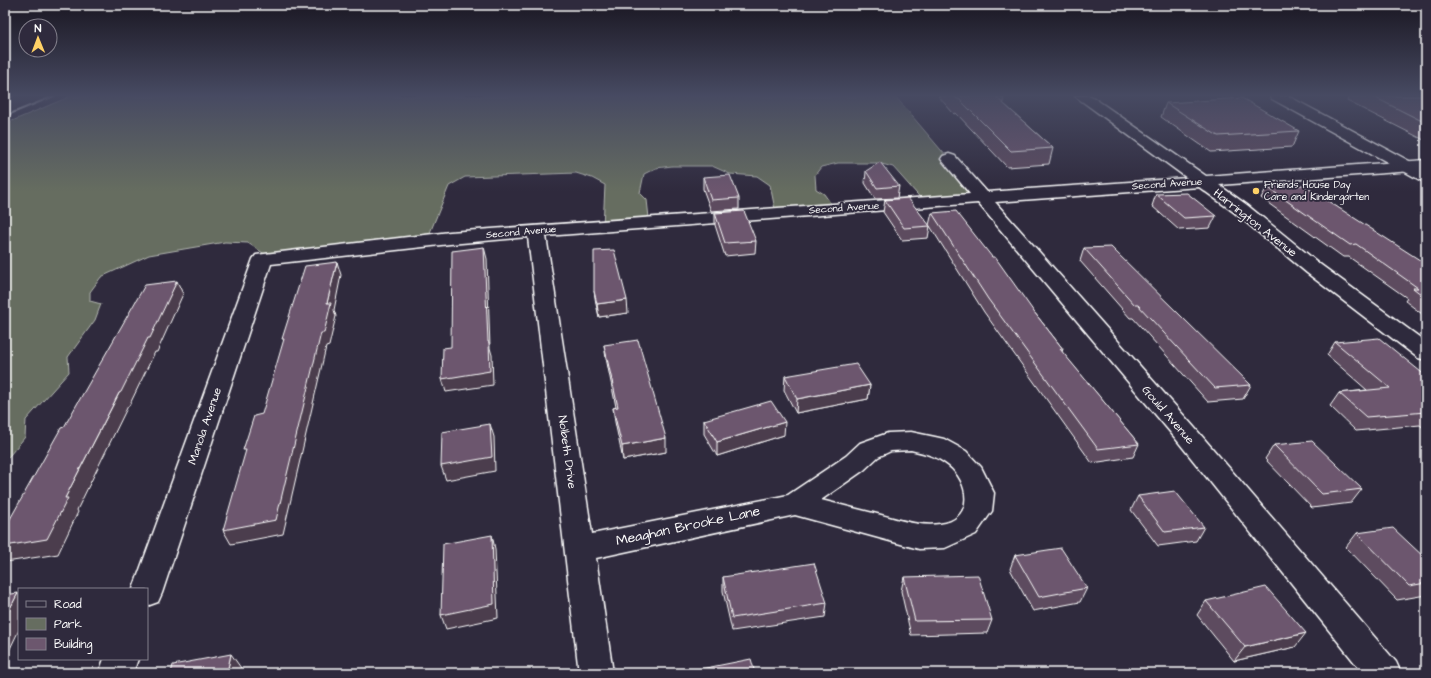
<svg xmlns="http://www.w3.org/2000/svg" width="1431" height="678" font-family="'Architects Daughter',sans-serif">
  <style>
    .green { fill: #666d60; stroke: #b2b6b0 }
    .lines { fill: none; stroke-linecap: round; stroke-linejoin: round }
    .street-casing { stroke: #fff; stroke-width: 3 }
    .primary-casing { stroke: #fff; stroke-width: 3 }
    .street { fill: #2f2a3d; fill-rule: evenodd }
    .primary { fill: #2f2a3d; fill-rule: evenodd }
    .rail { stroke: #fff; stroke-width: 2 }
    .wall { fill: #5d4b5f; stroke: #fff }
    .shaded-wall { fill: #4c3d4d; stroke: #fff }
    .building { fill: #6c576e; stroke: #fff }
    .poi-dot { fill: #ffd166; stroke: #2f2a3d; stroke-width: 1.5 }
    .labels { text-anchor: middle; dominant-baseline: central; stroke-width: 3.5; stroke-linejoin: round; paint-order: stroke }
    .far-street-label { font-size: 10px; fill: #fff; stroke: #2f2a3d }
    .far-poi-label { font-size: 10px; fill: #fff; stroke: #2f2a3d; text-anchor: start }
    .street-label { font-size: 12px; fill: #fff; stroke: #2f2a3d }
    .near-street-label { font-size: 14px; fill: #fff; stroke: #2f2a3d }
  </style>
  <rect width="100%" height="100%" fill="#2f2a3d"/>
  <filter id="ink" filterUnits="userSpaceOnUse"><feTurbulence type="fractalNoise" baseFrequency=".025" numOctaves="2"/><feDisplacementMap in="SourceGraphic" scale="8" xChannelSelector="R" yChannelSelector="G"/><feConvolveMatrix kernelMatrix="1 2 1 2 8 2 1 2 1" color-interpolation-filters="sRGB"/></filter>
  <g filter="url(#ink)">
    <!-- green -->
    <polygon class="green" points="71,96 895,96 958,170 987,198 925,203 893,167 878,163 838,163 821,167 815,175 816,189 824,194 834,208 776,214 770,185 757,176 730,174 712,166 672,166 656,168 644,174 640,193 647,200 649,218 603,227 605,185 592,178 576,173 465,177 449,186 429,235 272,259 248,243 225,242 149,255 101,277 90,292 90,301 101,304 95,320 68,357 69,372 26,420 25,437 5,461 5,124"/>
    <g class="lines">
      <defs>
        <g id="street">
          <path d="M1075 96H1091L1206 176 1426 160V170L1219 185 1247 205 1321 265 1426 342V360L1418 358 1307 273 1235 213 1199 187 995 202 1194 427 1396 662 1401 673H1363L1176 439 978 203 546 236 592 534 788 495 846 456 860 443 888 433 911 432 935 437 944 439 966 451 981 467 994 493 992 511 976 534 945 548 919 549 795 515 596 558 613 673H579L528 237 450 244 271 264 162 593 158 602 147 606V589H133L253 259 256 255 450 232 970 194 941 159 943 156 949 154 955 156 987 192 1187 178ZM911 450C924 453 937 456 948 465 970 482 975 520 940 524 920 527 900 520 881 515 861 510 841 505 821 500L864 470 878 457 891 451Z"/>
          <polygon points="104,659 138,659 133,673 99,673"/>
        </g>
        <polygon id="primary" points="1270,96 1288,96 1426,170 1426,182 1420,180 1272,99"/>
      </defs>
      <!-- street casing -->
      <use href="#street" class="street-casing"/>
      <!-- primary casing -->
      <use href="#primary" class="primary-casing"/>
      <!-- street -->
      <use href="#street" class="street"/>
      <!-- primary -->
      <use href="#primary" class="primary"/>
      <!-- rail -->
      <g class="rail">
        <polyline points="5,100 13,96"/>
        <polyline points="5,116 54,96"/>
      </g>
    </g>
    <!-- wall -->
    <g class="wall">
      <polygon points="938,96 1004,96 1003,103 1053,148 1049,164 1007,167 956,113 954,114"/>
      <polygon points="1349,96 1426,96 1426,141 1347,101"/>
      <polygon points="1166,103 1299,131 1292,147 1211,152 1161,117"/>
      <polygon points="866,171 899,186 897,198 875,199 865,183"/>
      <polygon points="703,177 739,198 739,209 711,211 703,189"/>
      <polygon points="1267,187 1426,264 1426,317 1405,301 1407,298 1349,257 1343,257 1261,198"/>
      <polygon points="1156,194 1216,216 1210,228 1179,230 1152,206"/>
      <polygon points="885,200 929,225 932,213 1034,312 1063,349 1062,352 1139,444 1133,457 1092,463 984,312 930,226 928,238 902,240 883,212"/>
      <polygon points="715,213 756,241 755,253 725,256 715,225"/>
      <polygon points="1084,248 1251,385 1243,399 1208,402 1133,318 1130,318 1080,261"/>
      <polygon points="594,291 628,313 599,317 596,304"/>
      <polygon points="1335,342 1426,376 1426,430 1420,425 1356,431 1330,406 1339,393 1367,390 1327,355"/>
      <polygon points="604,345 666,452 623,460 615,422 613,408 616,407 606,358"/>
      <polygon points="785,376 870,385 868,399 796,413 784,390"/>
      <polygon points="704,420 784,435 717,456 704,434"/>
      <polygon points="1274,445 1362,489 1351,503 1312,508 1265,459"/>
      <polygon points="1138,496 1204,527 1196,541 1158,546 1131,510"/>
      <polygon points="1357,533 1426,559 1426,595 1397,600 1346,547"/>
      <polygon points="1015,555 1087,588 1080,602 1033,611 1010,569"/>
      <polygon points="723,577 827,603 825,617 732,631 723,591"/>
      <polygon points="904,577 992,620 987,633 911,635 901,591"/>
      <polygon points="1206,601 1295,647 1234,661 1197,615"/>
    </g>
    <!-- shaded-wall -->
    <g class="shaded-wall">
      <polygon points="484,247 487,259 490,348 492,355 493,385 446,392 442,379"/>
      <polygon points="337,262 341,275 334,310 336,316 329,346 326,347 283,534 231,544 223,530 327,303"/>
      <polygon points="177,281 183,294 157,352 155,352 129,406 128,406 77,510 78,512 58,554 6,562 5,562 5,546 65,498"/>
      <polygon points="627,300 628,313 599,317 597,304"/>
      <polygon points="870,385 868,399 796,413 797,399"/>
      <polygon points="785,422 784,435 717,456 717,442"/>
      <polygon points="490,424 494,437 495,471 446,480 441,466"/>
      <polygon points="666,438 666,452 623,460 622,446"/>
      <polygon points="492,535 495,549 498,618 446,629 441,615"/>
      <polygon points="18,593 19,595 19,630 5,659 5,618"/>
      <polygon points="1306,633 1295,647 1234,661 1245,647"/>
      <polygon points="231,654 241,668 239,673 227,673"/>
    </g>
    <!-- building -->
    <g class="building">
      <polygon points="954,96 1004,96 1004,97 996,97 1053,148 1011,151 959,99 957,99"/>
      <polygon points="1372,96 1426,96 1426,123"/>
      <polygon points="1242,98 1299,131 1218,136 1166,103"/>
      <polygon points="880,162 899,186 877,188 866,171"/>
      <polygon points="730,175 739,198 711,200 703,177"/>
      <polygon points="1303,185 1426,264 1426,298 1413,288 1418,288 1356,244 1350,245 1267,187"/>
      <polygon points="1187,193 1216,216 1184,218 1156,194"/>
      <polygon points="908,198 930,226 904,228 885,200"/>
      <polygon points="744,211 756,241 725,243 715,213"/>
      <polygon points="956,211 992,257 995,257 1034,312 1063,349 1060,349 1139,444 1098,449 988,299 932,213"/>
      <polygon points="484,247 488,342 489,342 490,371 442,379 443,348 451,347 452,251"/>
      <polygon points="1111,247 1251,385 1215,388 1138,305 1135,305 1084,248"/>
      <polygon points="614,250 627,300 597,304 594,291 594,251"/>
      <polygon points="337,262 327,303 331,303 324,333 321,333 276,520 223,530 246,450 243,450 254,416 262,414 284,339 282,339 305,266"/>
      <polygon points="177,281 150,338 148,338 121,392 119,393 65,498 68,498 47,539 5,546 5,528 61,428 64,427 145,285"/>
      <polygon points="1379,338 1426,376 1426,412 1366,417 1339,393 1390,388 1335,342"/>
      <polygon points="638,340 666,438 622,446 613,408 618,407 604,345"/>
      <polygon points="856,364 870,385 797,399 785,376"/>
      <polygon points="771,401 785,422 717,442 704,420"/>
      <polygon points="490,424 492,457 441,466 442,432"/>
      <polygon points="1312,441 1362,489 1322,494 1274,445"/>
      <polygon points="1175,491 1204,527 1165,532 1138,496"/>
      <polygon points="1393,528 1426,559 1426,583 1409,586 1357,533"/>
      <polygon points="492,535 494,604 441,615 443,544"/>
      <polygon points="1061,548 1087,588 1039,597 1015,555"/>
      <polygon points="814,563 827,603 732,618 723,577"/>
      <polygon points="978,575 992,620 915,621 904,577"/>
      <polygon points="1266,587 1306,633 1245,647 1206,601"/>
      <polygon points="18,593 5,618 5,595"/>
      <polygon points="231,654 227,673 171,673 173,665"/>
      <polygon points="751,659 755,673 681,673"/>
    </g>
  </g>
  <!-- sky -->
  <linearGradient id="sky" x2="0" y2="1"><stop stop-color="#1a1722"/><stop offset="0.5" stop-color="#474a62"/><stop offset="1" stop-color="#474a62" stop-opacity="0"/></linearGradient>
  <rect width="1431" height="191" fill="url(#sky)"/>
  <!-- markers -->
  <circle class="poi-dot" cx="1256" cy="191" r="4"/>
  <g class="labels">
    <!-- far-street labels -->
    <g class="far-street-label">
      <text transform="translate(1167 184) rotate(-4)">Second Avenue</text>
      <text transform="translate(844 208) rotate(-4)">Second Avenue</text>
      <text transform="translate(521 232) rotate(-5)">Second Avenue</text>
    </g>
    <!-- far-poi labels -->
    <g class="far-poi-label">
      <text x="1264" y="185">Friends House Day<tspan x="1264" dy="12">Care and Kindergarten</tspan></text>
    </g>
    <!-- street labels -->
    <g class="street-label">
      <text transform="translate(1255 223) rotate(38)">Harrington Avenue</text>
      <text transform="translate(1168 415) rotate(49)">Gould Avenue</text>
      <text transform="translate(205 426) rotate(-71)">Manola Avenue</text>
      <text transform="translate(567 452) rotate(82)">Nolbeth Drive</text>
    </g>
    <!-- near-street labels -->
    <g class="near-street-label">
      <text transform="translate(688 526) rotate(-12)">Meaghan Brooke Lane</text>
    </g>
  </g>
  <!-- margin -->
  <rect width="1431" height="678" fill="none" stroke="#2f2a3d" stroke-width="20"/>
  <rect x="10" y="10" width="1411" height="658" fill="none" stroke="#fff" stroke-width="1.5" filter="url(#ink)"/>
  <!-- legend -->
  <rect x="18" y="588" width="130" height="72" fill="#2f2a3d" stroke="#827f8b"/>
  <rect x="26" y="601" width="20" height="6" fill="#2f2a3d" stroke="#827f8b"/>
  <text x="54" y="608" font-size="12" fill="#ffffff">Road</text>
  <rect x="26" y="618" width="20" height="12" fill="#666d60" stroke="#827f8b"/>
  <text x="54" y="628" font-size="12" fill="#ffffff">Park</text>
  <rect x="26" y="638" width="20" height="12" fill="#6c576e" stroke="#827f8b"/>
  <text x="54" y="648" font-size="12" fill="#ffffff">Building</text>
  <!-- north arrow -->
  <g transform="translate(38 38) rotate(359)"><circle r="19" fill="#2f2a3d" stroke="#827f8b"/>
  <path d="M0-3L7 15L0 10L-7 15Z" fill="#ffd166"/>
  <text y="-6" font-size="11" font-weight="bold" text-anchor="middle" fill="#ffffff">N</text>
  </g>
</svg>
